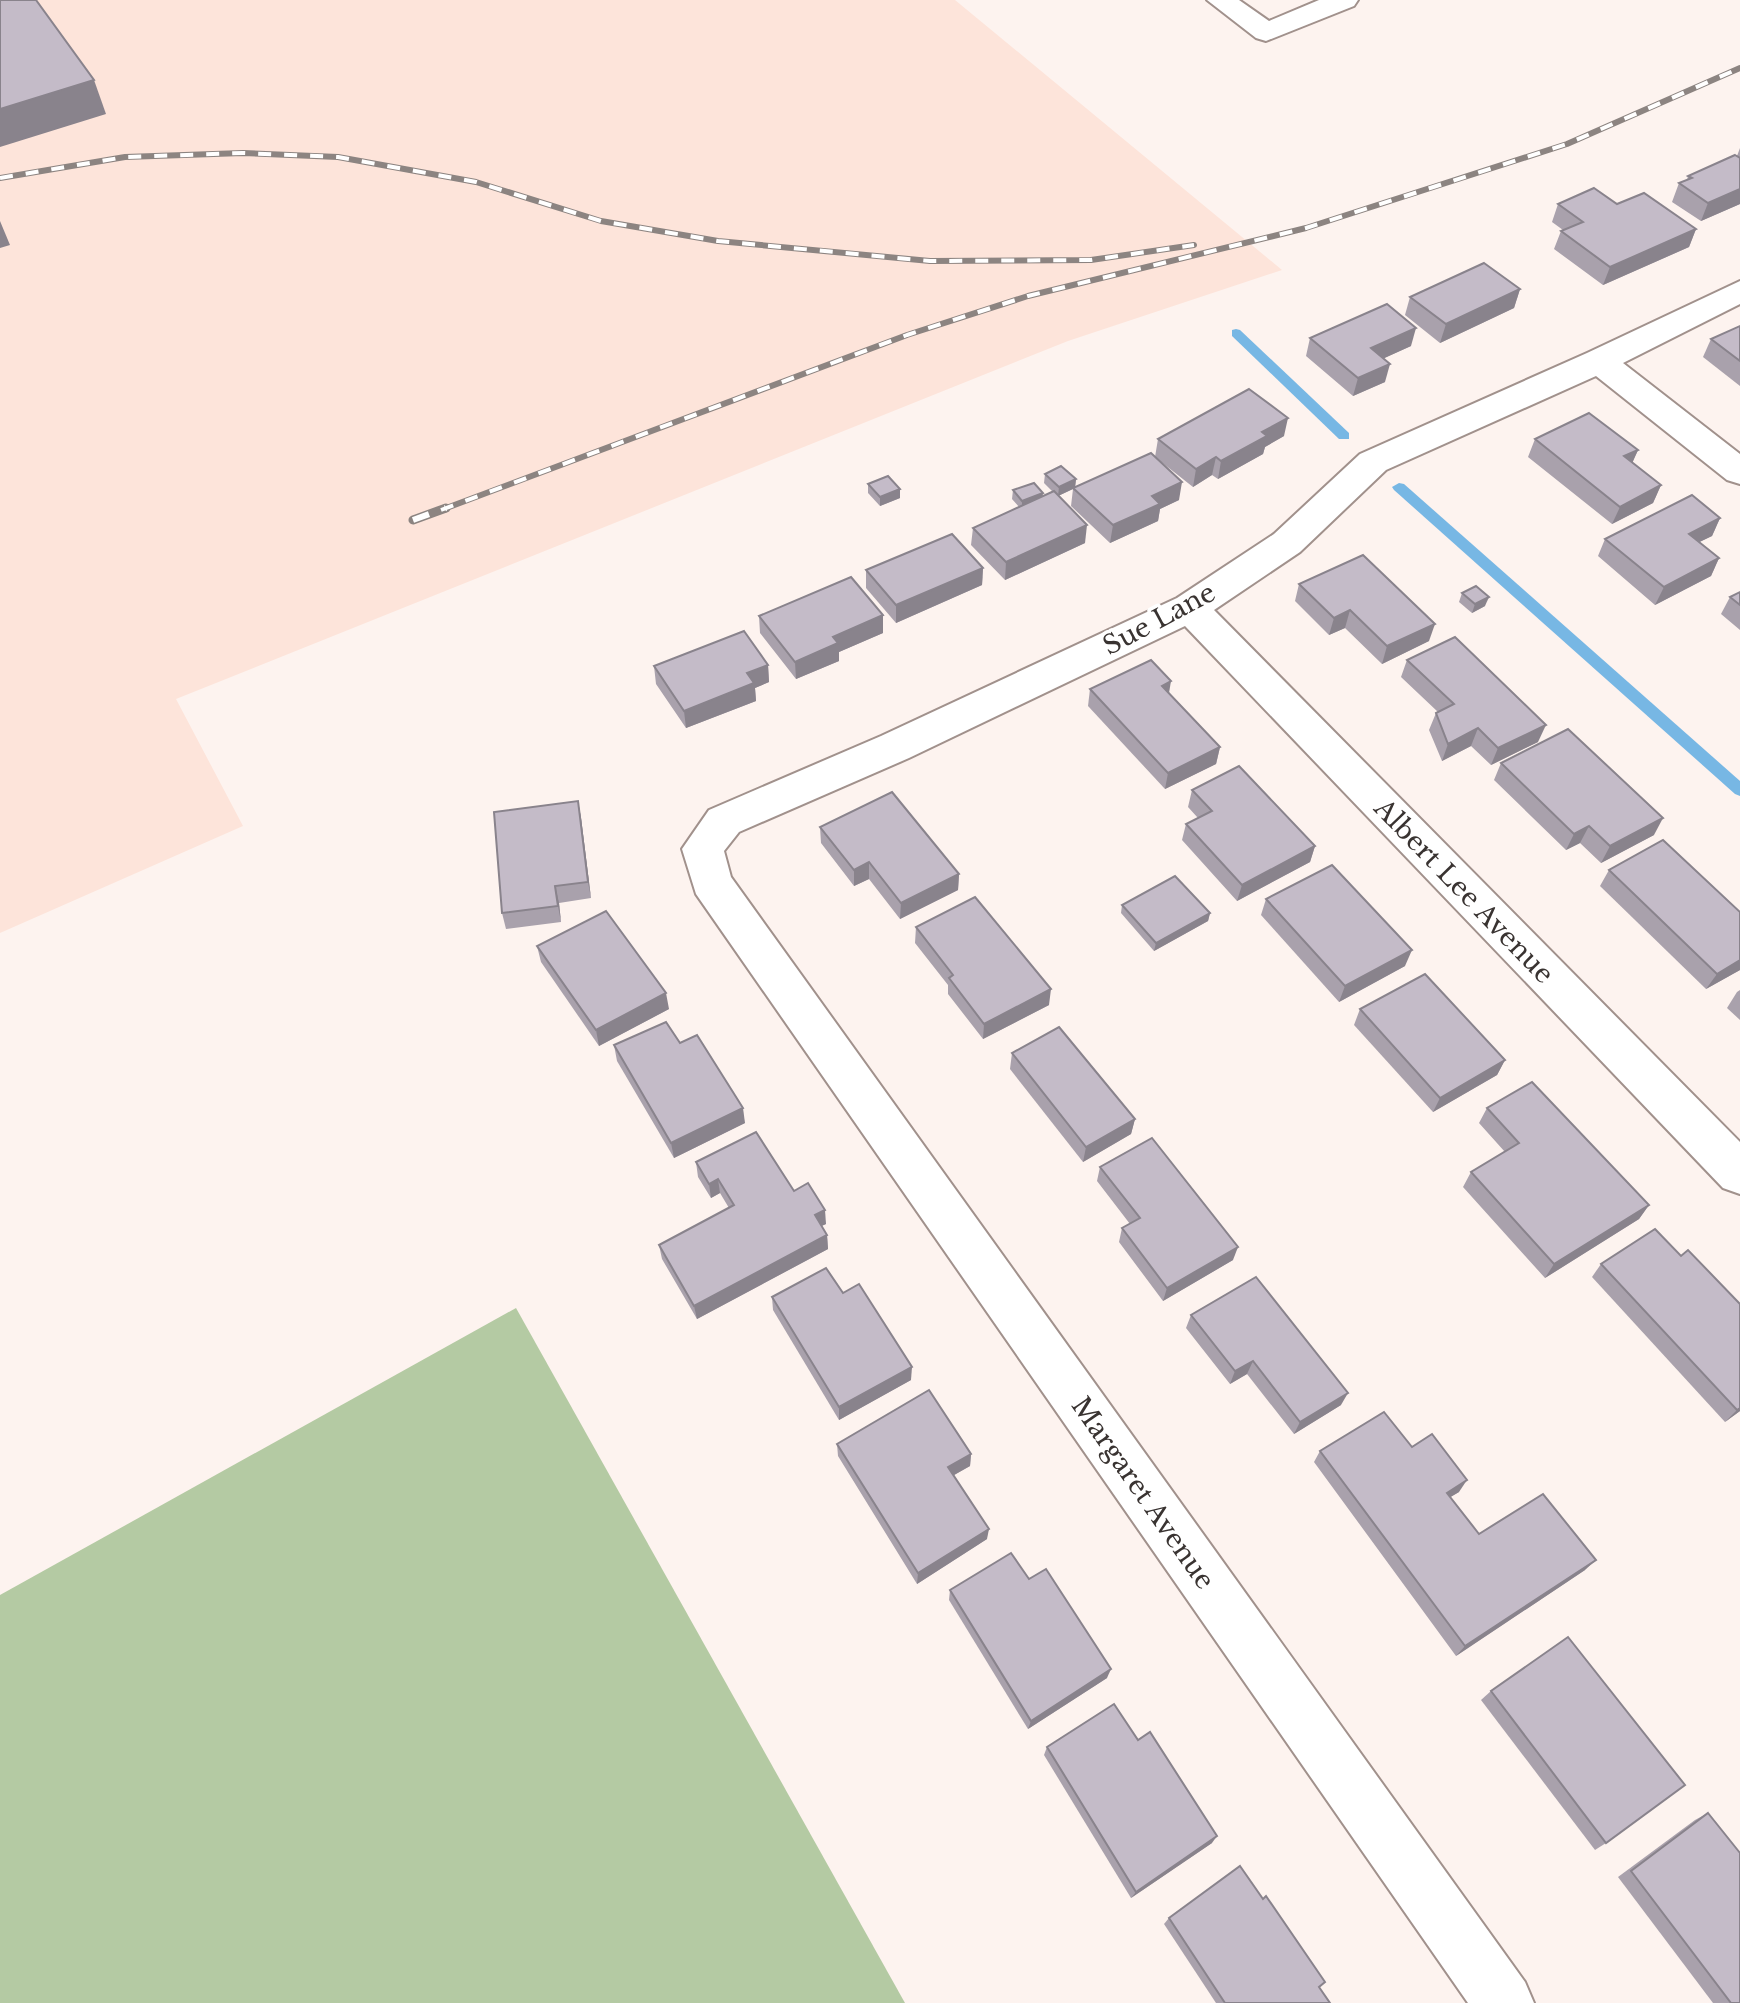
<svg xmlns="http://www.w3.org/2000/svg" width="1740" height="2003" font-family="'Libre Baskerville',serif">
  <style>
    .built { fill: #fde4da }
    .green { fill: #b4caa3 }
    .lines { fill: none; stroke-linecap: round; stroke-linejoin: round }
    .stream { fill: #77b7e4; fill-rule: evenodd }
    .street-casing { stroke: #a1918c; stroke-width: 4 }
    .street { fill: #fff; fill-rule: evenodd }
    .rail-far1-casing { stroke: #8c8481; stroke-width: 6 }
    .rail-casing { stroke: #8c8481; stroke-width: 9 }
    .rail-far1 { stroke: #fff; stroke-width: 4; stroke-dasharray: 13; stroke-linecap: butt }
    .rail { stroke: #fff; stroke-width: 6; stroke-dasharray: 17; stroke-linecap: butt }
    .wall { fill: #a9a1ac }
    .shaded-wall { fill: #89838c }
    .building { fill: #c4bbc8; stroke: #89838c; stroke-width: 2 }
    .labels { text-anchor: middle; dominant-baseline: central; stroke-width: 7; stroke-linejoin: round; paint-order: stroke }
    .street-label { font-size: 26px; fill: #393331; stroke: #fff }
  </style>
  <rect width="100%" height="100%" fill="#fdf3ef"/>
  <!-- built -->
  <polygon class="built" points="0,0 955,0 1282,270 1068,341 176,699 243,826 0,933"/>
  <!-- green -->
  <polygon class="green" points="516,1308 905,2003 0,2003 0,1595"/>
  <g class="lines">
    <!-- stream -->
    <g class="stream">
      <polygon points="1236,329 1240,330 1349,433 1349,439 1339,439 1232,336 1232,330"/>
      <polygon points="1399,483 1404,484 1740,781 1740,796 1735,794 1394,490 1392,487"/>
    </g>
    <defs>
      <g id="street">
        <polygon points="1207,0 1239,0 1269,21 1319,0 1358,0 1354,6 1266,41 1256,38"/>
        <polygon points="1740,281 1740,304 1623,363 1740,454 1740,484 1727,480 1596,376 1386,470 1300,552 1214,610 1740,1142 1740,1194 1723,1188 1185,626 909,758 739,832 724,851 731,877 1525,1982 1534,2003 1468,2003 696,894 682,849 709,810 881,736 1177,598 1274,534 1360,454 1587,353"/>
      </g>
    </defs>
    <!-- street casing -->
    <use href="#street" class="street-casing"/>
    <!-- street -->
    <use href="#street" class="street"/>
    <defs>
      <g id="rail-far1">
        <polyline points="0,178 125,157 243,153 338,157 476,182 601,221 718,241 930,261 1091,260 1194,245"/>
        <polyline points="441,510 907,335 1028,296 1306,228 1567,144 1740,68"/>
      </g>
      <polyline id="rail" points="413,520 446,508"/>
    </defs>
    <!-- rail-far1 casing -->
    <use href="#rail-far1" class="rail-far1-casing"/>
    <!-- rail casing -->
    <use href="#rail" class="rail-casing"/>
    <!-- rail-far1 -->
    <use href="#rail-far1" class="rail-far1"/>
    <!-- rail -->
    <use href="#rail" class="rail"/>
  </g>
  <!-- wall -->
  <g class="wall">
    <polygon points="1740,148 1740,204 1701,221 1672,202 1679,183 1687,180 1688,176 1737,156"/>
    <polygon points="1558,204 1617,204 1696,229 1689,247 1603,285 1554,249 1561,231 1563,230 1552,222"/>
    <polygon points="1520,289 1514,308 1440,343 1405,315 1410,297"/>
    <polygon points="1740,326 1740,386 1703,357 1711,339"/>
    <polygon points="1310,338 1411,346 1384,358 1385,382 1353,396 1306,356"/>
    <polygon points="1284,436 1265,447 1263,454 1218,479 1212,475 1193,487 1155,457 1158,439"/>
    <polygon points="1535,439 1638,450 1632,463 1661,485 1653,503 1612,524 1528,457"/>
    <polygon points="1045,474 1076,479 1075,487 1179,500 1160,509 1158,521 1110,543 1071,506 1073,489 1058,496 1085,543 1005,580 971,545 973,528 1019,507 1012,499 1013,490 1043,496 1053,492 1044,483"/>
    <polygon points="868,484 900,498 880,506 868,493"/>
    <polygon points="1720,518 1712,536 1699,542 1719,558 1711,576 1655,605 1598,556 1605,539"/>
    <polygon points="983,568 982,585 896,623 866,588 866,570"/>
    <polygon points="1299,584 1429,641 1382,664 1345,628 1329,635 1295,601"/>
    <polygon points="1740,592 1740,630 1721,614 1730,597"/>
    <polygon points="1462,593 1485,606 1472,613 1459,602"/>
    <polygon points="759,616 883,633 839,652 839,661 796,679 760,633"/>
    <polygon points="1407,660 1538,742 1491,765 1471,746 1442,761 1429,730 1436,713 1438,712 1401,677"/>
    <polygon points="768,665 769,682 755,688 756,701 686,728 656,684 654,666"/>
    <polygon points="1090,689 1169,693 1220,747 1216,764 1165,789 1088,706"/>
    <polygon points="1501,763 1654,835 1601,863 1580,843 1566,850 1494,780"/>
    <polygon points="1192,790 1315,846 1310,862 1237,901 1182,840 1186,824 1198,818 1188,807"/>
    <polygon points="578,801 581,818 591,898 559,903 561,922 506,929 502,913"/>
    <polygon points="820,827 959,874 958,890 900,919 869,879 854,886 821,843"/>
    <polygon points="1609,870 1740,912 1740,970 1706,989 1600,886"/>
    <polygon points="1266,899 1405,966 1339,1002 1261,915"/>
    <polygon points="1122,905 1210,913 1208,921 1154,951 1121,913"/>
    <polygon points="916,927 1049,1005 983,1039 948,994 948,985 915,943"/>
    <polygon points="537,946 669,1009 599,1046 541,962"/>
    <polygon points="1740,990 1740,1020 1727,1008 1737,992"/>
    <polygon points="1360,1009 1505,1060 1497,1075 1433,1112 1354,1025"/>
    <polygon points="680,1043 745,1123 674,1158 617,1061 614,1045"/>
    <polygon points="1012,1053 1135,1119 1131,1134 1083,1162 1010,1069"/>
    <polygon points="1487,1108 1649,1205 1639,1219 1545,1278 1463,1187 1471,1172 1505,1152 1479,1123"/>
    <polygon points="696,1162 794,1191 826,1224 821,1226 827,1235 828,1249 697,1319 662,1259 659,1245 729,1208 720,1193 711,1198 698,1177"/>
    <polygon points="1100,1167 1233,1260 1163,1301 1119,1242 1122,1228 1130,1224 1097,1181"/>
    <polygon points="1681,1256 1740,1304 1740,1411 1725,1422 1592,1277 1601,1264"/>
    <polygon points="772,1297 911,1380 839,1420 773,1310"/>
    <polygon points="1191,1315 1341,1405 1294,1434 1247,1374 1230,1384 1186,1328"/>
    <polygon points="837,1444 971,1454 970,1466 954,1475 987,1539 917,1584 838,1456"/>
    <polygon points="1412,1447 1459,1492 1450,1497 1479,1534 1585,1570 1456,1656 1314,1462 1320,1451"/>
    <polygon points="1029,1579 1107,1678 1028,1729 949,1600 950,1590"/>
    <polygon points="1491,1691 1606,1843 1595,1850 1481,1700"/>
    <polygon points="1138,1740 1212,1843 1131,1898 1044,1755 1047,1747"/>
    <polygon points="1708,1813 1740,2003 1713,2003 1618,1877 1695,1820"/>
    <polygon points="1169,1918 1319,1987 1330,2003 1216,2003 1164,1924"/>
  </g>
  <!-- shaded-wall -->
  <g class="shaded-wall">
    <polygon points="94,80 106,114 0,147 0,109"/>
    <polygon points="1740,189 1740,204 1701,221 1708,203"/>
    <polygon points="0,221 10,245 0,248"/>
    <polygon points="1696,229 1689,247 1603,285 1610,267"/>
    <polygon points="1520,289 1514,308 1440,343 1446,324"/>
    <polygon points="1416,328 1411,346 1367,366 1371,348"/>
    <polygon points="1390,364 1385,382 1353,396 1358,378"/>
    <polygon points="1288,418 1284,436 1265,447 1263,454 1218,479 1221,461 1262,432"/>
    <polygon points="1638,450 1630,468 1624,456"/>
    <polygon points="1216,457 1212,475 1193,487 1196,469"/>
    <polygon points="1076,479 1075,488 1058,496 1059,487"/>
    <polygon points="1182,482 1179,500 1160,509 1158,521 1110,543 1113,525 1152,496"/>
    <polygon points="1661,485 1653,503 1612,524 1620,507"/>
    <polygon points="900,489 900,498 880,506 880,497"/>
    <polygon points="1043,493 1042,502 1022,510 1022,501"/>
    <polygon points="1720,518 1712,536 1681,551 1689,534"/>
    <polygon points="1087,525 1085,543 1005,580 1006,562"/>
    <polygon points="1719,558 1711,576 1655,605 1664,587"/>
    <polygon points="983,568 982,585 896,623 896,605"/>
    <polygon points="1489,597 1485,606 1472,613 1475,604"/>
    <polygon points="1350,610 1345,628 1329,635 1334,618"/>
    <polygon points="883,615 883,633 839,652 839,661 796,679 795,662 833,637"/>
    <polygon points="1435,624 1429,641 1382,664 1387,646"/>
    <polygon points="768,665 769,682 755,688 756,701 686,728 684,711 747,673"/>
    <polygon points="1171,681 1168,699 1162,686"/>
    <polygon points="1546,725 1538,742 1491,765 1498,748"/>
    <polygon points="1478,728 1471,746 1442,761 1448,744"/>
    <polygon points="1220,747 1216,764 1165,789 1168,773"/>
    <polygon points="578,801 581,818 591,898 588,882"/>
    <polygon points="1663,818 1654,835 1601,863 1610,846"/>
    <polygon points="1589,826 1580,843 1566,850 1574,834"/>
    <polygon points="1315,846 1310,862 1237,901 1242,885"/>
    <polygon points="869,862 869,879 854,886 854,870"/>
    <polygon points="959,874 958,890 900,919 901,903"/>
    <polygon points="555,886 559,903 561,922 558,906"/>
    <polygon points="1210,913 1208,921 1154,951 1156,943"/>
    <polygon points="1412,950 1405,966 1339,1002 1345,986"/>
    <polygon points="1740,960 1740,970 1706,989 1717,974"/>
    <polygon points="1051,989 1049,1005 983,1039 984,1024"/>
    <polygon points="666,993 669,1009 599,1046 596,1030"/>
    <polygon points="1505,1060 1497,1075 1433,1112 1440,1098"/>
    <polygon points="743,1108 745,1123 674,1158 671,1143"/>
    <polygon points="1135,1119 1131,1134 1083,1162 1086,1147"/>
    <polygon points="718,1179 720,1193 711,1198 709,1184"/>
    <polygon points="1649,1205 1639,1219 1545,1278 1554,1264"/>
    <polygon points="825,1210 826,1224 815,1229 815,1215"/>
    <polygon points="827,1235 828,1249 697,1319 694,1306"/>
    <polygon points="1238,1247 1233,1260 1163,1301 1167,1288"/>
    <polygon points="1253,1361 1247,1374 1230,1384 1235,1371"/>
    <polygon points="912,1367 911,1380 839,1420 839,1407"/>
    <polygon points="1348,1393 1341,1405 1294,1434 1300,1422"/>
    <polygon points="1740,1408 1740,1411 1725,1422 1737,1410"/>
    <polygon points="971,1454 970,1466 947,1479 948,1467"/>
    <polygon points="1467,1480 1459,1492 1439,1504 1447,1493"/>
    <polygon points="989,1529 987,1539 917,1584 918,1573"/>
    <polygon points="1596,1560 1585,1570 1456,1656 1465,1646"/>
    <polygon points="1111,1669 1107,1678 1028,1729 1031,1721"/>
    <polygon points="1217,1836 1212,1843 1131,1898 1136,1892"/>
  </g>
  <!-- building -->
  <g class="building">
    <polygon points="0,0 36,0 94,80 0,109"/>
    <polygon points="1735,155 1740,158 1740,189 1708,203 1679,183 1692,178 1688,176"/>
    <polygon points="1594,188 1617,204 1644,193 1696,229 1610,267 1561,231 1583,222 1558,204"/>
    <polygon points="1484,263 1520,289 1446,324 1410,297"/>
    <polygon points="1387,304 1416,328 1371,348 1390,364 1358,378 1310,338"/>
    <polygon points="1740,326 1740,361 1711,339"/>
    <polygon points="1249,389 1288,418 1262,432 1267,436 1221,461 1216,457 1196,469 1158,439"/>
    <polygon points="1589,413 1638,450 1624,456 1661,485 1620,507 1535,439"/>
    <polygon points="1151,453 1182,482 1152,496 1160,504 1113,525 1073,488"/>
    <polygon points="1061,466 1076,479 1059,487 1045,474"/>
    <polygon points="888,476 900,489 880,497 868,484"/>
    <polygon points="1034,483 1043,493 1022,501 1013,490"/>
    <polygon points="1054,491 1087,525 1006,562 973,528"/>
    <polygon points="1692,495 1720,518 1689,534 1719,558 1664,587 1605,539"/>
    <polygon points="952,534 983,568 896,605 866,570"/>
    <polygon points="1363,555 1435,624 1387,646 1350,610 1334,618 1299,584"/>
    <polygon points="851,577 883,615 833,637 838,643 795,662 759,616"/>
    <polygon points="1476,586 1489,597 1475,604 1462,593"/>
    <polygon points="1740,592 1740,605 1730,597"/>
    <polygon points="744,631 768,665 747,673 754,683 684,711 654,666"/>
    <polygon points="1455,637 1546,725 1498,748 1478,728 1448,744 1436,713 1454,704 1407,660"/>
    <polygon points="1151,660 1171,681 1162,686 1220,747 1168,773 1090,689"/>
    <polygon points="1568,729 1663,818 1610,846 1589,826 1574,834 1501,763"/>
    <polygon points="1239,766 1315,846 1242,885 1186,824 1212,811 1192,790"/>
    <polygon points="892,792 959,874 901,903 869,862 854,870 820,827"/>
    <polygon points="578,801 588,882 555,886 558,906 502,913 494,812"/>
    <polygon points="1663,840 1740,912 1740,960 1717,974 1609,870"/>
    <polygon points="1332,865 1412,950 1345,986 1266,899"/>
    <polygon points="1175,876 1210,913 1156,943 1122,905"/>
    <polygon points="975,897 1051,989 984,1024 949,978 953,975 916,927"/>
    <polygon points="606,911 666,993 596,1030 537,946"/>
    <polygon points="1425,974 1505,1060 1440,1098 1360,1009"/>
    <polygon points="666,1022 680,1043 697,1035 743,1108 671,1143 614,1045"/>
    <polygon points="1059,1027 1135,1119 1086,1147 1012,1053"/>
    <polygon points="1532,1082 1649,1205 1554,1264 1471,1172 1519,1143 1487,1108"/>
    <polygon points="756,1132 794,1191 808,1183 825,1210 815,1215 827,1235 694,1306 659,1245 734,1205 718,1179 709,1184 696,1162"/>
    <polygon points="1152,1138 1238,1247 1167,1288 1122,1228 1140,1218 1100,1167"/>
    <polygon points="1655,1229 1681,1256 1688,1250 1740,1304 1740,1408 1737,1410 1601,1264"/>
    <polygon points="826,1268 843,1293 859,1284 912,1367 839,1407 772,1297"/>
    <polygon points="1256,1277 1348,1393 1300,1422 1253,1361 1235,1371 1191,1315"/>
    <polygon points="929,1390 971,1454 948,1467 989,1529 918,1573 837,1444"/>
    <polygon points="1384,1412 1412,1447 1432,1434 1467,1480 1447,1493 1479,1534 1543,1494 1596,1560 1465,1646 1320,1451"/>
    <polygon points="1011,1553 1029,1579 1046,1569 1111,1669 1031,1721 950,1590"/>
    <polygon points="1568,1637 1685,1785 1606,1843 1491,1691"/>
    <polygon points="1114,1704 1138,1740 1150,1732 1217,1836 1136,1892 1047,1747"/>
    <polygon points="1708,1813 1740,1853 1740,2003 1731,2003 1631,1871"/>
    <polygon points="1240,1866 1263,1899 1266,1896 1325,1982 1319,1987 1330,2003 1225,2003 1169,1918"/>
  </g>
  <g class="labels">
    <!-- street labels -->
    <g class="street-label">
      <text transform="translate(1159 619) rotate(-28)">Sue Lane</text>
      <text transform="translate(1464 891) rotate(46)">Albert Lee Avenue</text>
      <text transform="translate(1143 1493) rotate(55)">Margaret Avenue</text>
    </g>
  </g>
</svg>
